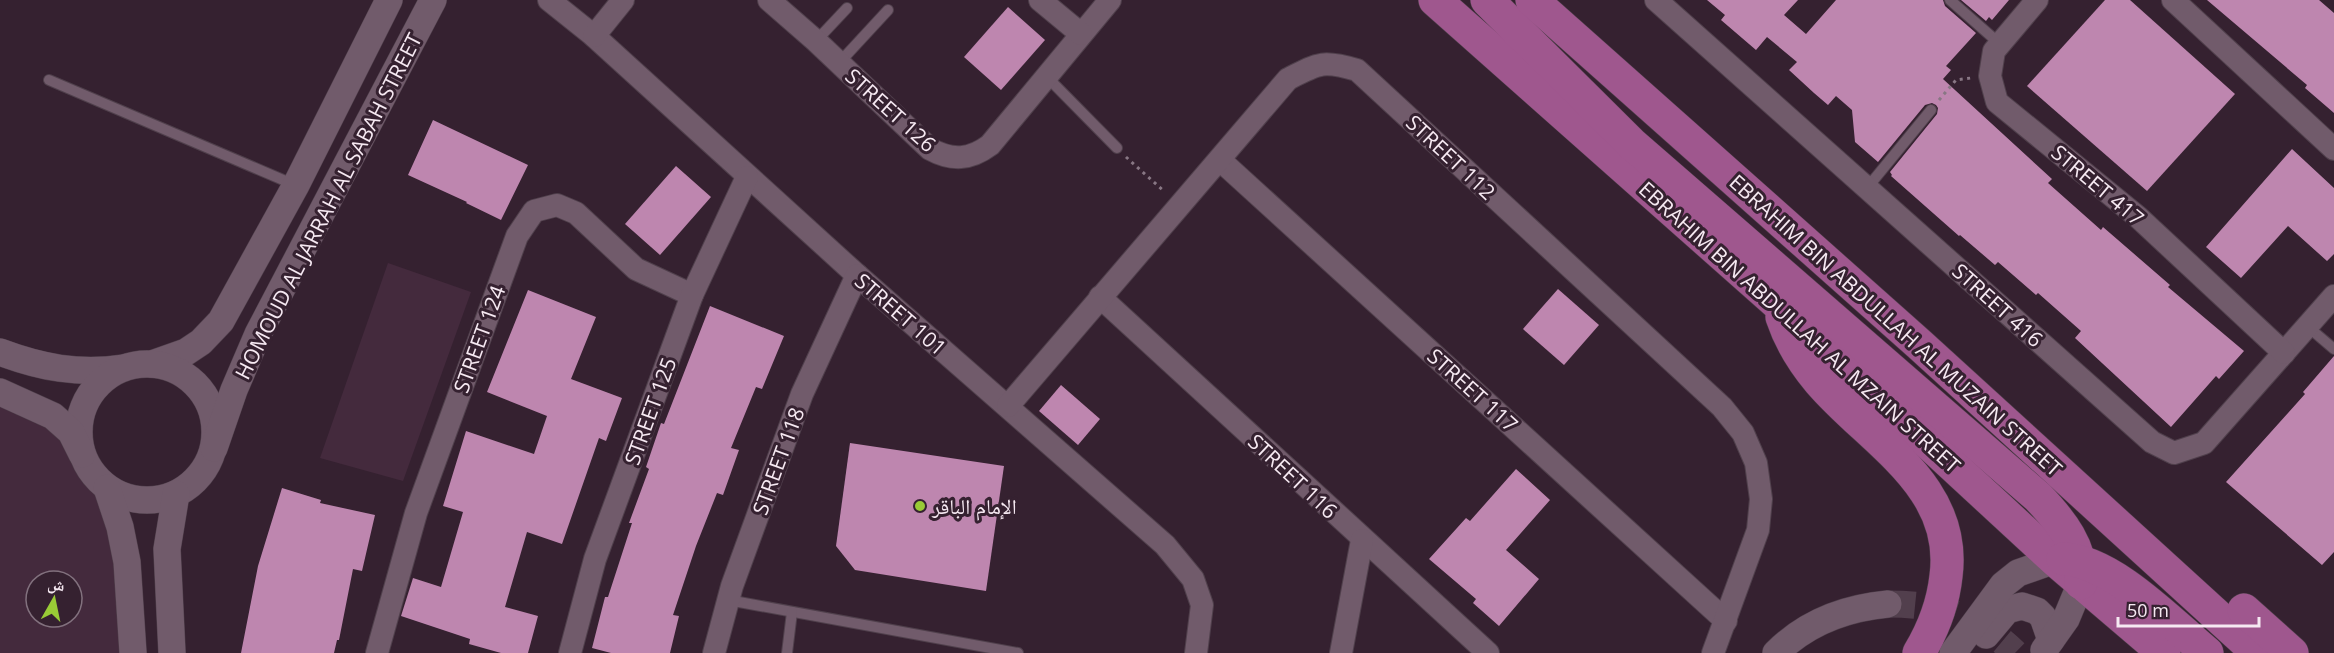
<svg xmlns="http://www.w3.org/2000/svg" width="2334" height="653" font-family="'Open Sans','Noto Naskh Arabic',sans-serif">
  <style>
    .built { fill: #442a3d; fill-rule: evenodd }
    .building { fill: #be86af }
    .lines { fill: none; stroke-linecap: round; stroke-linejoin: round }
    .tertiary-tunnel { stroke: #523f4d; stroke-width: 27; stroke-dasharray: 27 14; stroke-linecap: butt }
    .service-casing { stroke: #50404c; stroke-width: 12 }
    .minor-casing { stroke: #50404c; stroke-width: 24 }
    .tertiary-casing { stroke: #50404c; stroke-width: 28 }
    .primary-casing { stroke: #50404c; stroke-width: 34 }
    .path { stroke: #887784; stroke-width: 3; stroke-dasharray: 3 4.5; stroke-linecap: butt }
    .service { stroke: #715b6b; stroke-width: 10 }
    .minor { stroke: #715b6b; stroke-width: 22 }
    .tertiary { stroke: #715b6b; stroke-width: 27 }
    .primary { stroke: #9f578e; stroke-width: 33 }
    .poi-dot { fill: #99cb36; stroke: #352130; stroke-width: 2 }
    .labels { text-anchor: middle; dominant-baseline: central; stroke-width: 6; stroke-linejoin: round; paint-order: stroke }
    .street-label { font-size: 21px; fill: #f6e9f2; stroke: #352130 }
    .poi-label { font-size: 21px; fill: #f6e9f2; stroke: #352130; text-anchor: start }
  </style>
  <rect width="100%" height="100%" fill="#352130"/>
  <!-- built -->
  <g class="built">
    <polygon points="388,263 471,292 403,481 320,458"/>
    <path d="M0 392 32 405 83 457 93 474 107 488 132 653H0ZM36 581H72V617H36Z"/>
  </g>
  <!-- building -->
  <g class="building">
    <polygon points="1707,0 1798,0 1784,15 1806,34 1836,0 1943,0 1945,6 1976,33 1946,66 1951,70 1943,79 2052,179 2048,183 2101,230 2103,227 2170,285 2168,287 2244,351 2219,379 2216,376 2171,427 2075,338 2081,331 2038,293 2036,295 1998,262 1995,265 1960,235 1959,236 1891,176 1892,175 1890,172 1937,114 1938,108 1936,105 1932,103 1925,105 1878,162 1855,142 1852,110 1836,96 1828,105 1814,93 1789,70 1797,62 1767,37 1756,50 1721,20 1725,15"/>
    <polygon points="1961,0 2009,0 1992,20 1989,17 1986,21"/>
    <polygon points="2105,0 2130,0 2235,94 2147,191 2027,86"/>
    <polygon points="2207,0 2319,0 2334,13 2334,113 2305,88 2307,85"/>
    <polygon points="1008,7 1045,40 1001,90 964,57"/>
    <polygon points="433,120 528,165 501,220 466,203 467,202 408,175"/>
    <polygon points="2292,149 2334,188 2334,254 2327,261 2288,226 2241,278 2206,247"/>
    <polygon points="676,166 711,197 660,255 625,224"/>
    <polygon points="1558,289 1599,325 1564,365 1523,329"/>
    <polygon points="528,290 596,317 571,379 622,398 606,441 599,438 562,544 527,532 505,607 538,616 528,653 501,653 469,644 470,639 401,616 413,578 441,587 463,512 443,506 466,431 534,454 547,416 487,392"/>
    <polygon points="710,306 784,336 762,389 756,387 731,448 739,450 723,495 717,493 696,546 673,615 679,616 670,653 611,653 592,648 605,597 608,597 632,523 629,523 649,469 646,467 661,423 664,424"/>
    <polygon points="2334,356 2334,552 2322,565 2226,482 2305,394 2303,392"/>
    <polygon points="1061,385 1100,419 1078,445 1039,411"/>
    <polygon points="850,443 1004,466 986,591 855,570 836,546"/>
    <polygon points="1516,469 1550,500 1506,550 1539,579 1499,626 1473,603 1476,599 1429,559 1466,518 1470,521"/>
    <polygon points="282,488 321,500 320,503 375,515 362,571 353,569 339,640 337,640 334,653 241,653 258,566"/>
  </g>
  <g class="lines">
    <!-- tertiary-tunnel -->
    <path class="tertiary-tunnel" d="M1888 604C1940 604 1977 616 2015 653"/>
    <defs>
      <g id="service">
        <polyline points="1950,0 2000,44"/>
        <polyline points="816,41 847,8"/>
        <polyline points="839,63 888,10"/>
        <polyline points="1047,77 1117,148"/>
        <polyline points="49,80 295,185"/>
        <polyline points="1867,188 1931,110"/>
        <polyline points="2307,326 2334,349"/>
        <polyline points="728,600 1018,653"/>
        <polyline points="787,653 792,612"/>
      </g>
      <g id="minor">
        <polyline points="549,0 594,36 857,275 1165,545 1193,579 1202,605 1196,653"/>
        <path d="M769 0 816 41 930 149C952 161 970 160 990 145L1110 0"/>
        <polyline points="1040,0 1081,34"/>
        <polyline points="1656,0 2152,442 2174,453 2204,443 2334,296"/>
        <polyline points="2037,0 1994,51 1990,76 1997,102 2138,217 2284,353"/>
        <polyline points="2173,0 2334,149"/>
        <polyline points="594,36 623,0"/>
        <polyline points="1220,160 1726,621"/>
        <polyline points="1100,297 1488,653"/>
        <path d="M1008 406 1288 79C1319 63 1323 60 1357 70L1722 407 1743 433 1756 463 1761 499 1758 530 1713 653"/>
        <polyline points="377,653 416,513 517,236 534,211 557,205 576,213 636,269 692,295"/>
        <polyline points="570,653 595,559 692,295 747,177"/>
        <polyline points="714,653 732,586 802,394 857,275"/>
        <polyline points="1341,653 1362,540"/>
      </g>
      <g id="tertiary">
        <path d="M0 352C40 367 79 375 123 368"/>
        <polyline points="152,364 186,352 201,342 221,321 296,185 389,0"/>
        <circle cx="147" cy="432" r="68"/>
        <polyline points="0,392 53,416 71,432 82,454"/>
        <polyline points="214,448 234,390 258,334 433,0"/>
        <polyline points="107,488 120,527 127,562 133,653"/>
        <polyline points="1986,635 2007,610 2022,606 2037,611 2043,617 2051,640"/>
        <polyline points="2044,650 2066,619 2081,583"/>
        <polyline points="172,653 167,549 176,494"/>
        <path d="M1776 653C1807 622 1845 608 1888 604"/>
        <polyline points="1953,653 2003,585 2018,573 2055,560"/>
      </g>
      <g id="primary">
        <polyline points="1435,0 1778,304 2055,560 2164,653"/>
        <path d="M1487 0 1632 144 2038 497C2061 521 2083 548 2081 583"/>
        <polyline points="1532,0 1919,344 2258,653"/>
        <path d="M1782 317C1790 341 1803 362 1819 381 1870 441 1958 485 1946 576 1943 604 1934 628 1919 653"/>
        <path d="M2063 559C2111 560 2171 623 2207 653"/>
        <polyline points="2244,610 2292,653"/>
      </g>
    </defs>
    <!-- service casing -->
    <use href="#service" class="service-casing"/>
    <!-- minor casing -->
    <use href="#minor" class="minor-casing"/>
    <!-- tertiary casing -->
    <use href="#tertiary" class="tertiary-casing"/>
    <!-- primary casing -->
    <use href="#primary" class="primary-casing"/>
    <!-- path -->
    <g class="path">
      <polyline points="1939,100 1956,80 1971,78"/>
      <polyline points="1126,157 1165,192"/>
    </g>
    <!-- service -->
    <use href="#service" class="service"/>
    <!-- minor -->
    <use href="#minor" class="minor"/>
    <!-- tertiary -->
    <use href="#tertiary" class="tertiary"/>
    <!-- primary -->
    <use href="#primary" class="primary"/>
  </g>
  <!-- markers -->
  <circle class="poi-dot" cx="920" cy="506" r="6"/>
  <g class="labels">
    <!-- street labels -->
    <g class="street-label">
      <text transform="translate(891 110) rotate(42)">STREET 126</text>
      <text transform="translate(1451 157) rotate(43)">STREET 112</text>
      <text transform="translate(2098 185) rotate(40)">STREET 417</text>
      <text transform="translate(328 206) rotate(-63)">HOMOUD AL JARRAH AL SABAH STREET</text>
      <text transform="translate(1998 305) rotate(42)">STREET 416</text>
      <text transform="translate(901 314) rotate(41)">STREET 101</text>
      <text transform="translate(1896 325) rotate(42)">EBRAHIM BIN ABDULLAH AL MUZAIN STREET</text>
      <text transform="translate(1800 327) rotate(42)">EBRAHIM BIN ABDULLAH AL MZAIN STREET</text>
      <text transform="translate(479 339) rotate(-70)">STREET 124</text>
      <text transform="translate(1473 390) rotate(42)">STREET 117</text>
      <text transform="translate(650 411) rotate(-70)">STREET 125</text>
      <text transform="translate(778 461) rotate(-70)">STREET 118</text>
      <text transform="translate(1293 476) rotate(43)">STREET 116</text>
    </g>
    <!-- poi labels -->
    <g class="poi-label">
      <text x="932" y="506">الإمام الباقر</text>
    </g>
  </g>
  <!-- north arrow -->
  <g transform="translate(54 599) rotate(9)"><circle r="28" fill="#352130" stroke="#82717e" stroke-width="1.5"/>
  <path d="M0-4.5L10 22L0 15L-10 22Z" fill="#99cb36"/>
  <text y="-9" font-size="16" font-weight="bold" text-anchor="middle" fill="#f6e9f2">ش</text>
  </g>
  <!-- scale -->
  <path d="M2118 617v9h141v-9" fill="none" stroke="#f6e9f2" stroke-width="3"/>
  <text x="2127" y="617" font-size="18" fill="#f6e9f2" stroke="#352130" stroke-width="4.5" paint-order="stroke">50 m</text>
</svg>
